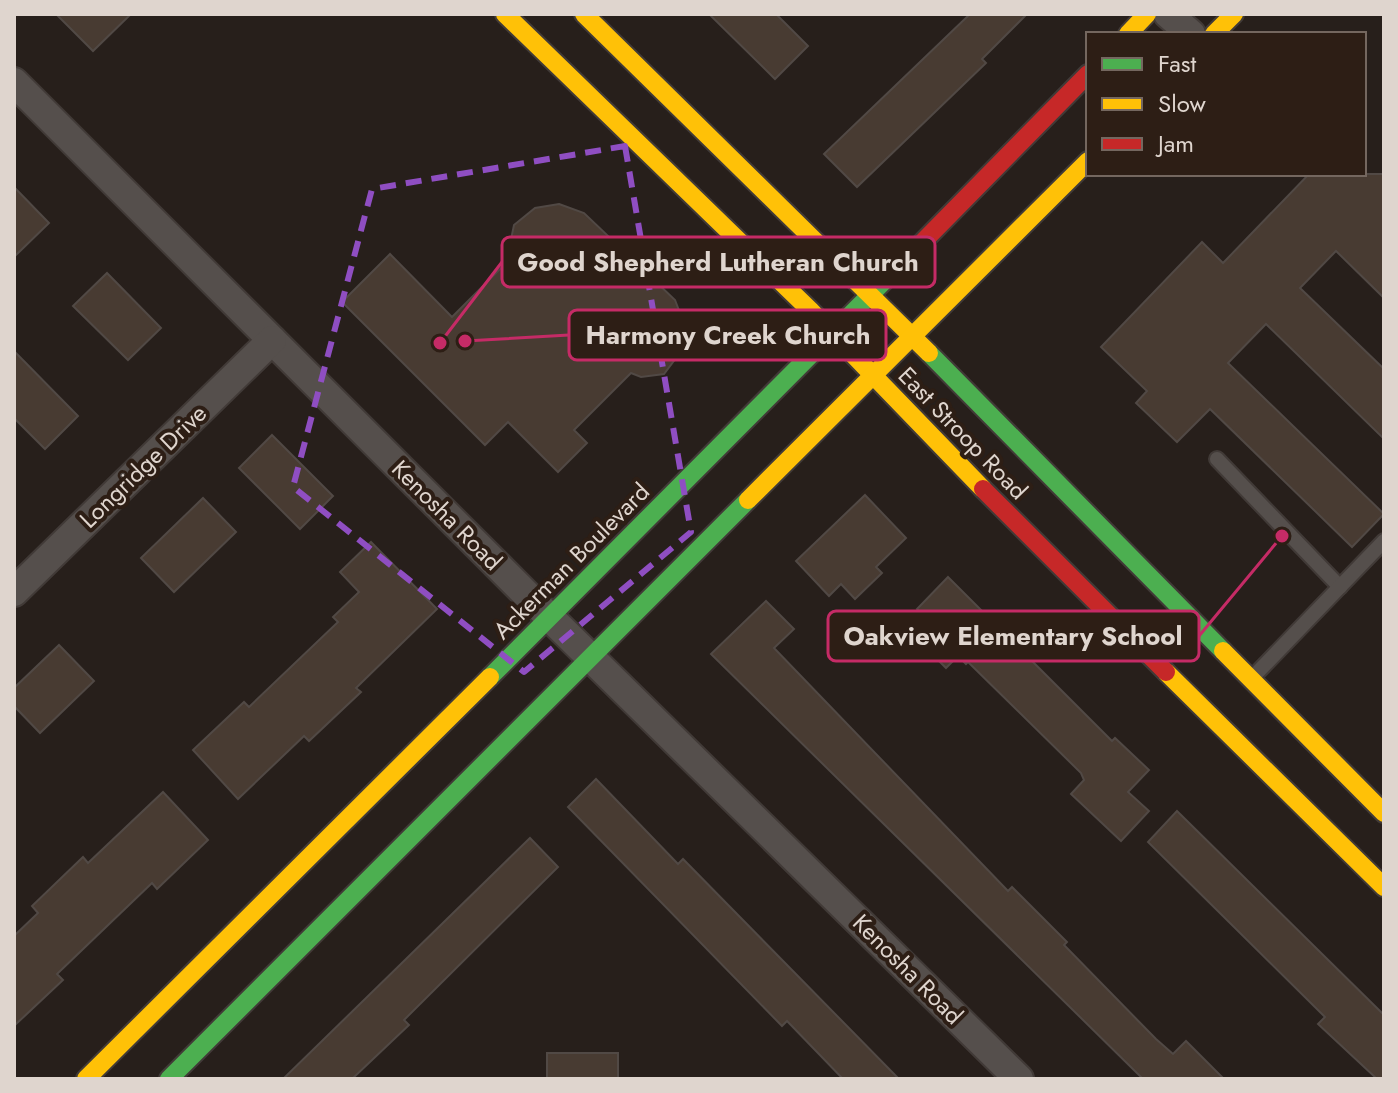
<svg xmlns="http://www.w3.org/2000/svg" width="1398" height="1093" font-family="Jost,sans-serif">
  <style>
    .building { fill: #483b32; stroke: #514945; stroke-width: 2 }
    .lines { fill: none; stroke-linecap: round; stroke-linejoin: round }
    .lane-casing { stroke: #413a37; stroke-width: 18 }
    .street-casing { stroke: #413a37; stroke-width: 32 }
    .fast-casing { stroke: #413a37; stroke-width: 22 }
    .slow-casing { stroke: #413a37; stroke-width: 22 }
    .jam-casing { stroke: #413a37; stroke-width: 22 }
    .lane { stroke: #554f4c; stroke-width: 14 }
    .street { stroke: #554f4c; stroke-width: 28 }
    .fast { stroke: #4caf50; stroke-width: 18 }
    .slow { stroke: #ffc107; stroke-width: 18 }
    .jam { stroke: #c62828; stroke-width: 18 }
    .marked { fill: none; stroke: #8f4ec2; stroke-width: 6; stroke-dasharray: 16 10; stroke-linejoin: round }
    .labels { text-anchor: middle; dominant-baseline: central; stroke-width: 8; stroke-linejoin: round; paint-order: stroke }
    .street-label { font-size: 24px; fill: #dfd5ce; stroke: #2d1e15 }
    .leader { fill: none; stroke: #c52b66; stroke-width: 3 }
    .callout-dot { fill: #c52b66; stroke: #2d1e15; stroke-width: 3 }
    .callout { fill: #2d1e15; stroke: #c52b66; stroke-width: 3 }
    .callout-label { font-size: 26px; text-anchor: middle; font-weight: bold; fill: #dfd5ce }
  </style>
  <rect width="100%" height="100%" fill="#271f1b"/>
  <!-- building -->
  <g class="building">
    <polygon points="56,14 131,14 93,51"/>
    <polygon points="709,14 776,14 808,46 775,79"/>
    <polygon points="970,14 1027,14 982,59 986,63 857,187 824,154"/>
    <polygon points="1309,174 1384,174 1384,298 1336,251 1300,288 1384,369 1384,439 1266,324 1228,363 1384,514 1352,547 1210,409 1177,442 1136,403 1147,391 1101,347 1202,242 1223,263"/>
    <polygon points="14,187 49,223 14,257"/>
    <polygon points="559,204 584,213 675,300 685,326 679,354 664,374 641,377 631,373 574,430 587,443 558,472 508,422 485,445 342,302 390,254 452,317 506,263 514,225 535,208"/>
    <polygon points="107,273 161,328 128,360 73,306"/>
    <polygon points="14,351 78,416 45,449 14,418"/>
    <polygon points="272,435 333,496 300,529 239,468"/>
    <polygon points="865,495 906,538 876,567 882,573 855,599 841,584 829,596 796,561"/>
    <polygon points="203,498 236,532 174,592 141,558"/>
    <polygon points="371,542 437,609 356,688 361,692 309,741 304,736 238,799 193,750 244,702 249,707 338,622 333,617 359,592 340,572"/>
    <polygon points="948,577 1112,741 1115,738 1149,770 1128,792 1149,811 1121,841 1071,794 1084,780 1081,773 968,662 966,664 958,656 946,668 925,647 940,632 917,609"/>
    <polygon points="766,601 794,629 774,648 1008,891 1012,887 1067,942 1064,945 1156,1039 1173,1054 1186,1041 1224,1079 1143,1079 711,654"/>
    <polygon points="59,645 94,681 40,733 14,706 14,688"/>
    <polygon points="596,779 678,864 683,859 899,1079 843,1079 787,1021 782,1026 568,807"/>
    <polygon points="163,792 208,840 157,889 152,883 57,974 63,980 14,1026 14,936 38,913 32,906 83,857 88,863"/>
    <polygon points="1177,811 1384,1015 1384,1079 1377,1079 1318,1024 1325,1017 1148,842"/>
    <polygon points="530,838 558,867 404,1020 409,1025 352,1079 283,1079"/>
    <rect x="547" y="1053" width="71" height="26"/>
  </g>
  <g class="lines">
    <defs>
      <g id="lane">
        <polyline points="1217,459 1340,587"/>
        <polyline points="1253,677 1384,541"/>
      </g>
      <g id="street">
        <polyline points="1168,14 1191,34"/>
        <polyline points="14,82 528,596 1019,1079"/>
        <polyline points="14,592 272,340"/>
      </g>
      <g id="fast">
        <polyline points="929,353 1223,651"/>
        <polyline points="490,677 906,259"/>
        <polyline points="169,1079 748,500"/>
      </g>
      <g id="slow">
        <polyline points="505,14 811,311 983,489"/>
        <polyline points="584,14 929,353"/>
        <polyline points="1128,34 1147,14"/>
        <polyline points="1214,34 1234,14"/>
        <polyline points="748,500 1088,161"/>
        <polyline points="1223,651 1384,813"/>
        <polyline points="1166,672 1384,887"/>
        <polyline points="86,1079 490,677"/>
      </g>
      <g id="jam">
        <polyline points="906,259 1088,74"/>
        <polyline points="983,489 1166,672"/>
      </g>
    </defs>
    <!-- lane casing -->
    <use href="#lane" class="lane-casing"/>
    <!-- street casing -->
    <use href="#street" class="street-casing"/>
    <!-- fast casing -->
    <use href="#fast" class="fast-casing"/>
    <!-- slow casing -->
    <use href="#slow" class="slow-casing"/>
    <!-- jam casing -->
    <use href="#jam" class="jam-casing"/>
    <!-- lane -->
    <use href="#lane" class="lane"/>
    <!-- street -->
    <use href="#street" class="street"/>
    <!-- fast -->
    <use href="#fast" class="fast"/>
    <!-- slow -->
    <use href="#slow" class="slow"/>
    <!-- jam -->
    <use href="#jam" class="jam"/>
  </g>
  <!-- marked area -->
  <path class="marked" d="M625 146 691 532 524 672 293 487 372 189Z"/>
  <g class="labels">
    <!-- street labels -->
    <g class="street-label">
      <text transform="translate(963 433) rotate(46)">East Stroop Road</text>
      <text transform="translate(143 466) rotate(-44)">Longridge Drive</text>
      <text transform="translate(447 515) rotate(45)">Kenosha Road</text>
      <text transform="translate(571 561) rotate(-45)">Ackerman Boulevard</text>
      <text transform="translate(908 969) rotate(45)">Kenosha Road</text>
    </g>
  </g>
  <!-- callouts -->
  <path class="leader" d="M440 343L502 262M465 341L569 335M1282 536L1199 636"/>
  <g class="callout-dot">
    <circle cx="440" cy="343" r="8"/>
    <circle cx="465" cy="341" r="8"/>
    <circle cx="1282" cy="536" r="8"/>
  </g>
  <g class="callout">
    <rect x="502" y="237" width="433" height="50" rx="8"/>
    <rect x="569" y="310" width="317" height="50" rx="8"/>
    <rect x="828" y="611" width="371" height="50" rx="8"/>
  </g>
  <g class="callout-label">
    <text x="718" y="271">Good Shepherd Lutheran Church</text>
    <text x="728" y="344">Harmony Creek Church</text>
    <text x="1013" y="645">Oakview Elementary School</text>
  </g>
  <!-- border -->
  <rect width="1398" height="1093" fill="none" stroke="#dfd5ce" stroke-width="32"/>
  <!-- legend -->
  <rect x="1086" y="32" width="280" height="144" fill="#2d1e15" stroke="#74675f" stroke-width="2"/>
  <rect x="1102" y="58" width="40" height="12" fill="#4caf50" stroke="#74675f" stroke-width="2"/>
  <text x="1158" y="72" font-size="24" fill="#dfd5ce">Fast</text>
  <rect x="1102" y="98" width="40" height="12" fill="#ffc107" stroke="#74675f" stroke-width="2"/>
  <text x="1158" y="112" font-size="24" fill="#dfd5ce">Slow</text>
  <rect x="1102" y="138" width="40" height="12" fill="#c62828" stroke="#74675f" stroke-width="2"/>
  <text x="1158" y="152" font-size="24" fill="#dfd5ce">Jam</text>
</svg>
